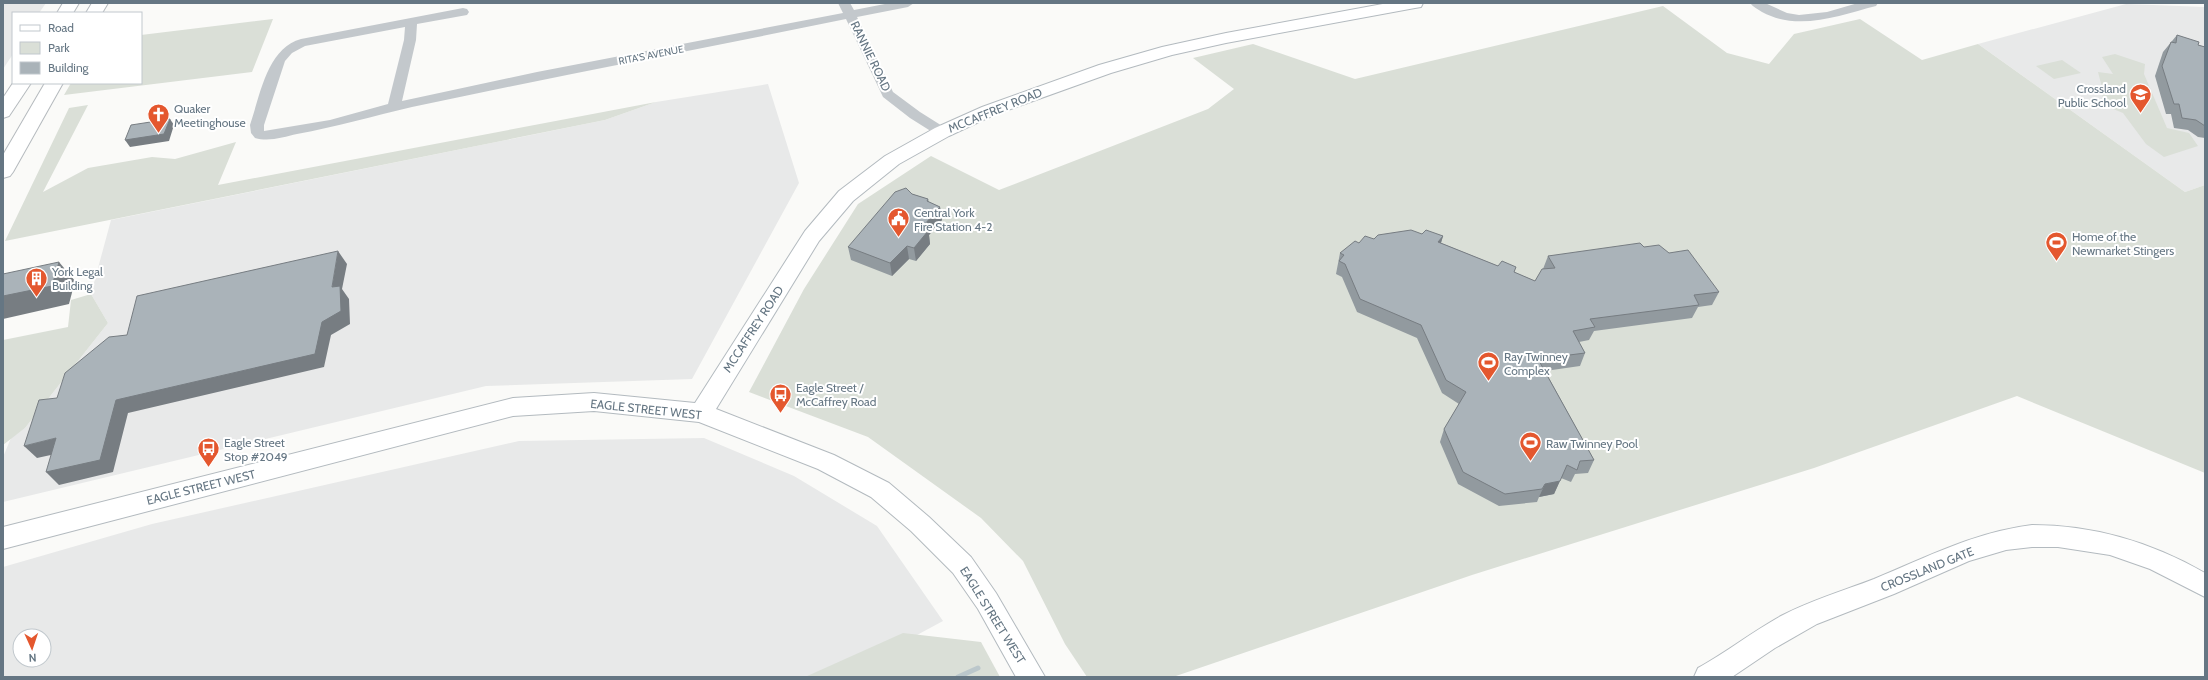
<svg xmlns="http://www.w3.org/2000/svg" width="2208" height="680" font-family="Cabin,sans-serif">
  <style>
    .built { fill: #e8e9e9; fill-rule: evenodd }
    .green { fill: #dadfd7 }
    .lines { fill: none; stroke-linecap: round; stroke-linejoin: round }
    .stream { stroke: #bbc7cb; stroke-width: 5 }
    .secondary-casing { stroke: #b3babf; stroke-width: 2 }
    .primary-casing { stroke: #b5babe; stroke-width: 2 }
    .street { fill: #c3c8cc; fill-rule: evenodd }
    .secondary { fill: #fff; fill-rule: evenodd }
    .primary { fill: #fff; fill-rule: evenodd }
    .wall { fill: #929a9f }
    .shaded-wall { fill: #777d82 }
    .building { fill: #aab3b9; stroke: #777d82 }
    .labels { text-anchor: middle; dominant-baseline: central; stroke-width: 4; stroke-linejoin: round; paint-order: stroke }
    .far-street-label { font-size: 10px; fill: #657683; stroke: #fff }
    .street-label { font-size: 12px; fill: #657683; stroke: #fff }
    .poi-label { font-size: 12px; fill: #657683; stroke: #fff; text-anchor: start }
  </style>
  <rect width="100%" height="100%" fill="#fafaf8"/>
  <!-- built -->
  <g class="built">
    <polygon points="3,3 46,3 39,13 13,13 13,54 3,69"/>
    <polygon points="2126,4 2205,7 2205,185 2185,192 1978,44"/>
    <polygon points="768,84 799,183 692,379 486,386 3,502 3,457 11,438 25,428 108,323 91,294 111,220 605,120 656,102"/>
    <path d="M704 438 794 476 877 526 943 621 839 677H3V567L152 524 519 441ZM20 636H44V660H20Z"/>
  </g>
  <!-- green -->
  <g class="green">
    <polygon points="1663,6 1727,53 1769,64 1794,34 1860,19 1922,60 1978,44 2185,192 2205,185 2205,473 2017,396 1814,468 1472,575 1173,677 1087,677 1065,644 1023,561 981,518 868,437 749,392 804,289 858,204 931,156 999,190 1208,109 1234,89 1193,58 1253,44 1355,79"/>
    <polygon points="273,19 252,72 64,95 71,83 141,83 141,35"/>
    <polygon points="2115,54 2145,64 2144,74 2167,128 2189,133 2198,146 2164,157 2146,144 2123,113 2101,104 2103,91 2098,72 2113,74 2102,57"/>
    <polygon points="2062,60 2081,73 2054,79 2036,66"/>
    <polygon points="656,102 605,120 5,241 69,108 88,105 43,192 88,168 152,157 175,159 236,142 218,185"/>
    <polygon points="91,294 108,323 25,428 3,445 3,340 68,327 71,300"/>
    <polygon points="903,633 981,642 1000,677 805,677"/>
  </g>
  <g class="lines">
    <!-- stream -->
    <polyline class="stream" points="958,677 978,668"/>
    <defs>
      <g id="secondary">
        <polygon points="1388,3 1423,3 1421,7 1415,8 1226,43 1172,55 1111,73 994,115 949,136 899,164 853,201 819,241 716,409 834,455 889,483 929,517 971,557 996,593 1045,677 1016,677 978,609 953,573 911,531 871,497 818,469 699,422 594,411 513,416 3,549 3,527 513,398 594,393 695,403 805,231 839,191 885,156 935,128 982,107 1099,65 1162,47 1226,33"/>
        <path d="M2032 525C2094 525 2151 542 2205 573V597L2150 569 2110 555 2058 547H2032L2006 550 1969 561 1894 594 1817 624 1775 648 1732 677H1694L1698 668C1727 652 1752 632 1781 616 1811 600 1843 591 1874 579 1927 557 1975 532 2032 525Z"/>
      </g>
      <g id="primary">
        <polygon points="63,3 79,3 73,13 57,13"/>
        <polygon points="92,3 108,3 102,13 86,13"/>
        <polygon points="13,83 31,83 9,116 3,118 3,98"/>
        <polygon points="45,83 63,83 13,172 10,176 3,178 3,155"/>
      </g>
    </defs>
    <!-- secondary casing -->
    <use href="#secondary" class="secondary-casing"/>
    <!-- primary casing -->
    <use href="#primary" class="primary-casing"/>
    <!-- street -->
    <g class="street">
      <path d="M838 3H850L854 10 890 3H914L908 7 857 17 893 92 920 112 947 129 949 132 947 135H937L910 118 883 97 846 19C701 49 556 76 412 107 373 116 336 127 297 134 284 137 269 142 255 138L251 133 250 125C260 96 267 48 301 39L463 8 467 9 469 12 467 15 417 24 416 40 402 101 537 72 843 13ZM405 27 404 40 388 104 330 120 264 131V125L285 61 292 53 305 46Z"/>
      <path d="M1750 3H1765L1787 13 1799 15 1827 12 1858 3H1878L1876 6C1840 15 1799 32 1762 12 1758 9 1753 7 1750 3Z"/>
    </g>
    <!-- secondary -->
    <use href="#secondary" class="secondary"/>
    <!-- primary -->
    <use href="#primary" class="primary"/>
  </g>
  <!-- wall -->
  <g class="wall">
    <polygon points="2177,35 2198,45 2205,47 2205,138 2198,137 2188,130 2174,128 2171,114 2166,114 2155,76 2163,52"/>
    <polygon points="912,194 928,199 929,202 940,207 942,220 929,235 930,244 916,261 909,259 892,276 851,260 848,247"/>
    <polygon points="1422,234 1443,236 1441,243 1498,266 1516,267 1514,272 1535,281 1543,269 1548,256 1644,247 1669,253 1719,292 1712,305 1698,307 1692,318 1594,331 1589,340 1579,342 1585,353 1580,366 1545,371 1594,460 1588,473 1575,474 1571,482 1561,478 1554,494 1539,497 1537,502 1499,506 1458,484 1440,442 1444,429 1459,404 1442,393 1417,338 1357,312 1342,277 1336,274 1340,253 1359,243 1374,239"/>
  </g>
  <!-- shaded-wall -->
  <g class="shaded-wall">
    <polygon points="170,119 174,125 169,141 130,147 125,140"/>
    <polygon points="940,207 942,220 929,235 930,244 916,261 914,248 924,225"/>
    <polygon points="1443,236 1439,249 1438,242"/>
    <polygon points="907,246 909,259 892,276 890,263"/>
    <polygon points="338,251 347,264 342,289 349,299 350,324 331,335 324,367 128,413 113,472 59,485 46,472 116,400 322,322 332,287"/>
    <polygon points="59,262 75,281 69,304 3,319 3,296"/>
    <polygon points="56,438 69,451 37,458 24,446"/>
    <polygon points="1560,481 1554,494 1539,497 1545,484"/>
  </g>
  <!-- building -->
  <g class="building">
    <polygon points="2177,35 2199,42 2198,45 2205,47 2205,126 2196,120 2182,118 2179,104 2174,104 2162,66 2171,42 2176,43"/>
    <polygon points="170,119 164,134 125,140 131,125"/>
    <polygon points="906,188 912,194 928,199 927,201 940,207 924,225 928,231 914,248 907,246 890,263 848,247 895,192"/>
    <polygon points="1411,230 1422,234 1426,230 1443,236 1438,242 1498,266 1502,261 1516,267 1514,272 1535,281 1542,269 1555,268 1548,256 1640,243 1644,247 1659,245 1669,253 1688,250 1719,292 1694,295 1699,305 1590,319 1595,327 1573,331 1585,353 1538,359 1594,460 1580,461 1577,470 1567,465 1560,481 1545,484 1542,489 1505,494 1463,472 1444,429 1466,392 1446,380 1421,325 1360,299 1345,264 1339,261 1344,255 1340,253 1355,241 1359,243 1365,236 1374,239 1378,235"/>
    <polygon points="338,251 332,287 340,286 341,311 322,322 315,354 116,400 100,460 46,472 56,438 24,446 39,400 57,398 65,373 109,337 127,335 137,296"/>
    <polygon points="59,262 52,286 3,296 3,274"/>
  </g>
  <!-- icons -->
  <defs>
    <symbol id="school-pin" viewBox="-11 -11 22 30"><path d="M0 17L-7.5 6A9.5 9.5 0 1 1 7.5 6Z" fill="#e4572e" stroke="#fff"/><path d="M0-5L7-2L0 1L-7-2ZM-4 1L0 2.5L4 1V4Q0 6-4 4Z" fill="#fff"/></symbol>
    <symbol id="church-pin" viewBox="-11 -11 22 30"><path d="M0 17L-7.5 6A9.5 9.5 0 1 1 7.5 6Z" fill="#e4572e" stroke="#fff"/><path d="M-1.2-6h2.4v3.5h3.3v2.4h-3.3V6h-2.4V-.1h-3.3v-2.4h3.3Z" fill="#fff"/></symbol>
    <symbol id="civic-pin" viewBox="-11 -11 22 30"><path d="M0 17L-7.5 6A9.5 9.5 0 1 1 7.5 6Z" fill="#e4572e" stroke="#fff"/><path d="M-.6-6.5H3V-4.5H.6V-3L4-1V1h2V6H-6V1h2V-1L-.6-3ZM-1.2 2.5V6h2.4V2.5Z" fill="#fff"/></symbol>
    <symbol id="stadium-pin" viewBox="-11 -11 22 30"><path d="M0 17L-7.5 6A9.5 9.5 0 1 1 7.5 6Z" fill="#e4572e" stroke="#fff"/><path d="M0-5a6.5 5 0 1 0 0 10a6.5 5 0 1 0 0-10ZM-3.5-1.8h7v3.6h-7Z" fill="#fff"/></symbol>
    <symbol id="building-pin" viewBox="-11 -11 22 30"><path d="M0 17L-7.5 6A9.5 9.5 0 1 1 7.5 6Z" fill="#e4572e" stroke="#fff"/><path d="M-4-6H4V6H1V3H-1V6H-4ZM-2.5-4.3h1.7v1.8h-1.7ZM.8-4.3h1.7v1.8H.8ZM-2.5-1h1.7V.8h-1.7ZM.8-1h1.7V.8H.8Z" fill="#fff"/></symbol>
    <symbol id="bus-pin" viewBox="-11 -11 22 30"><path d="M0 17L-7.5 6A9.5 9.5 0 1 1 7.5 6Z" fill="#e4572e" stroke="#fff"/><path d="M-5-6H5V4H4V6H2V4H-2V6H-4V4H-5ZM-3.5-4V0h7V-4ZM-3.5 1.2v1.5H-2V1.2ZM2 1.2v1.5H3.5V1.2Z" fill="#fff"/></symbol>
  </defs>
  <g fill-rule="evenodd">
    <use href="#school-pin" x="2128" y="82" width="25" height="34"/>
    <use href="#church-pin" x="146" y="102" width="25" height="34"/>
    <use href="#civic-pin" x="886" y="206" width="25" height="34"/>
    <use href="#stadium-pin" x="2044" y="230" width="25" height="34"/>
    <use href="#building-pin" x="24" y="266" width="25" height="34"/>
    <use href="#stadium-pin" x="1476" y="350" width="25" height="34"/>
    <use href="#bus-pin" x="768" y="382" width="25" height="34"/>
    <use href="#stadium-pin" x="1518" y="430" width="25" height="34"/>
    <use href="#bus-pin" x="196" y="436" width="25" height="34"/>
  </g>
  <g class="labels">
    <!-- far-street labels -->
    <g class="far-street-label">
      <text transform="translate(651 55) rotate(-11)">RITA'S AVENUE</text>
    </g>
    <!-- street labels -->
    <g class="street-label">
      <text transform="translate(871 56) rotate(64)">RANNIE ROAD</text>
      <text transform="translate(995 110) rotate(-22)">MCCAFFREY ROAD</text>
      <text transform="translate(753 329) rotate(-57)">MCCAFFREY ROAD</text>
      <text transform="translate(646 409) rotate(6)">EAGLE STREET WEST</text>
      <text transform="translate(201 487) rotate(-14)">EAGLE STREET WEST</text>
      <text transform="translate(1927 569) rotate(-22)">CROSSLAND GATE</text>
      <text transform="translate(993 615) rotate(58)">EAGLE STREET WEST</text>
    </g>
    <!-- poi labels -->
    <g class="poi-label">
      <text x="2126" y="88" text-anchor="end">Crossland<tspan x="2126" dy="14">Public School</tspan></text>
      <text x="174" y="108">Quaker<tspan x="174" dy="14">Meetinghouse</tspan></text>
      <text x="914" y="212">Central York<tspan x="914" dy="14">Fire Station 4-2</tspan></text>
      <text x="2072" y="236">Home of the<tspan x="2072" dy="14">Newmarket Stingers</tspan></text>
      <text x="52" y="271">York Legal<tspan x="52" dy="14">Building</tspan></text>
      <text x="1504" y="356">Ray Twinney<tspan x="1504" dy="14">Complex</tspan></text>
      <text x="796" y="387">Eagle Street /<tspan x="796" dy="14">McCaffrey Road</tspan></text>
      <text x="224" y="442">Eagle Street<tspan x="224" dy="14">Stop #2049</tspan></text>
      <text x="1546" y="443">Raw Twinney Pool</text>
    </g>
  </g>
  <!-- border -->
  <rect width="2208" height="680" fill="none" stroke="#657683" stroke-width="8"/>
  <!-- legend -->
  <rect x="12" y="12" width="130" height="72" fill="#ffffff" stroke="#c1c8cd"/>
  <rect x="20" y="25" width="20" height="6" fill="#ffffff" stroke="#c1c8cd"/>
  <text x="48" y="32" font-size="12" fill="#657683">Road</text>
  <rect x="20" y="42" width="20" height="12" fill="#dadfd7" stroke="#c1c8cd"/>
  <text x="48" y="52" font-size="12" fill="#657683">Park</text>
  <rect x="20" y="62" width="20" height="12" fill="#aab3b9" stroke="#c1c8cd"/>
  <text x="48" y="72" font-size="12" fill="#657683">Building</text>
  <!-- north arrow -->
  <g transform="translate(32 648) rotate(177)"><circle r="19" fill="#ffffff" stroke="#c1c8cd"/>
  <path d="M0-3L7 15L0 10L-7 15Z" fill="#e4572e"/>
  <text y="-6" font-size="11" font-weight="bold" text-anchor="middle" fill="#657683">N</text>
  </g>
</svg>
